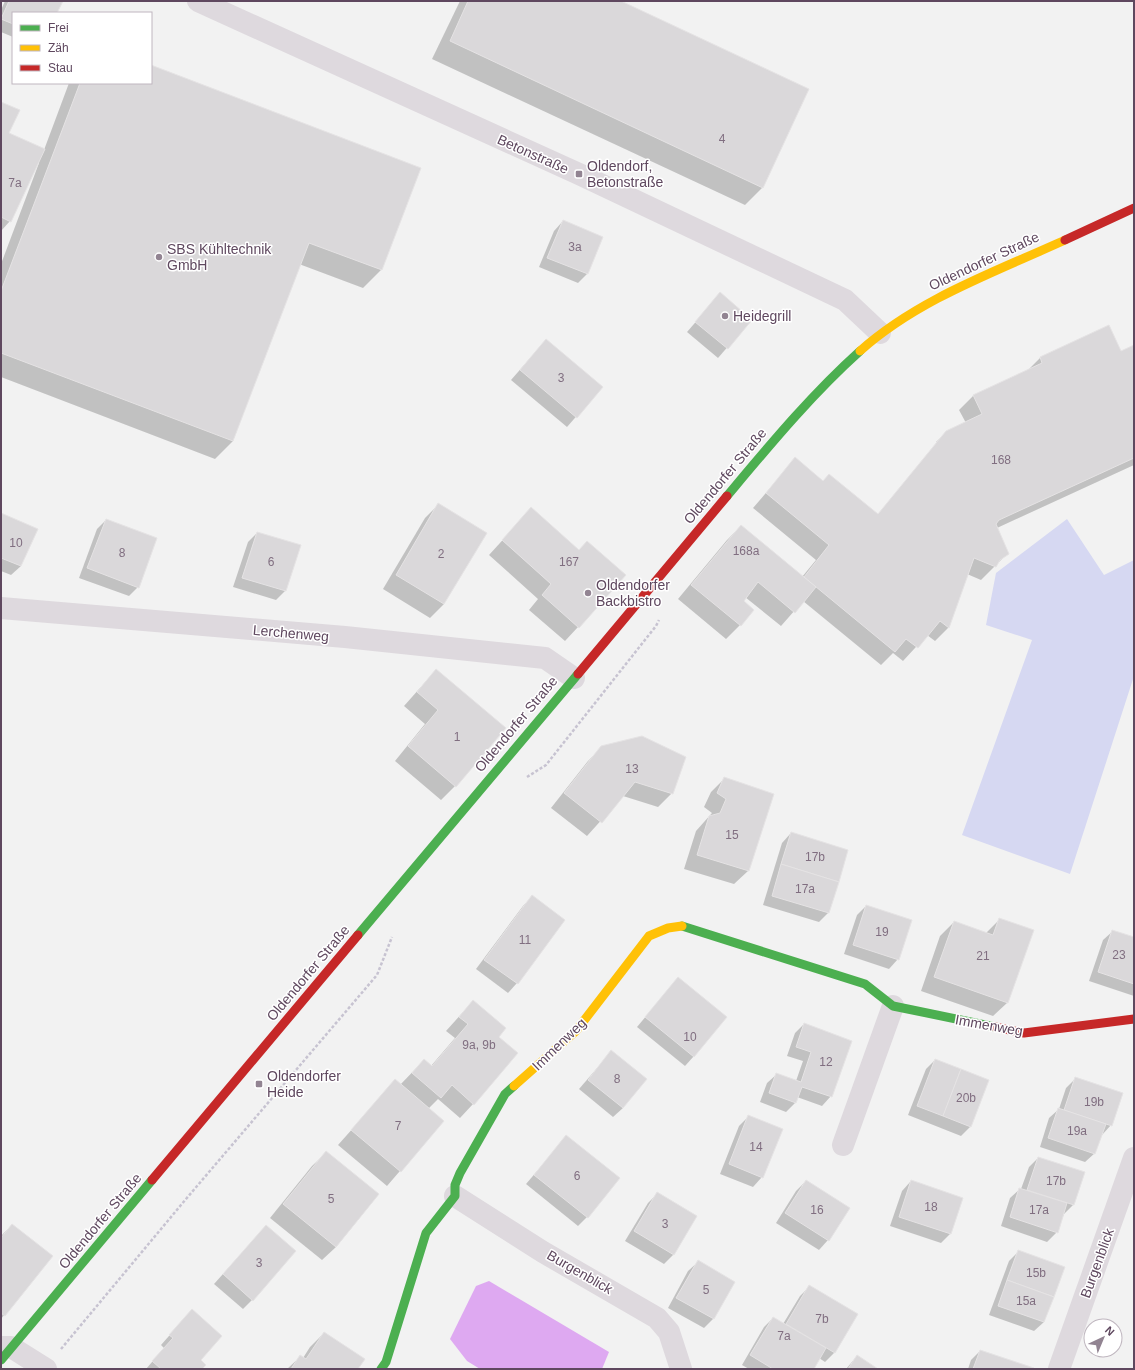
<svg xmlns="http://www.w3.org/2000/svg" width="1135" height="1370" font-family="Helvetica,sans-serif">
  <style>
    .green { fill: #d6d8f2 }
    .water { fill: #dea9f1 }
    .shadow { fill: #0003 }
    .building { fill: #dad8da; stroke: #e5e3e4 }
    .lines { fill: none; stroke-linecap: round; stroke-linejoin: round }
    .path { stroke: #c7c3d1; stroke-width: 2.5; stroke-dasharray: 3 2; stroke-linecap: butt }
    .street { stroke: #ded9de; stroke-width: 22 }
    .fast { stroke: #4caf50; stroke-width: 9 }
    .slow { stroke: #ffc107; stroke-width: 9 }
    .jam { stroke: #c62828; stroke-width: 9 }
    .poi-dot { fill: #928492; stroke: #fff; stroke-width: 1.5 }
    .labels { text-anchor: middle; dominant-baseline: central; stroke-width: 3; stroke-linejoin: round; paint-order: stroke }
    .number-label { font-size: 12px; fill: #806e80 }
    .street-label { font-size: 14px; fill: #5f485f; stroke: #fff }
    .poi-label { font-size: 14px; fill: #5f485f; stroke: #fff; text-anchor: start }
  </style>
  <rect width="100%" height="100%" fill="#f2f2f2"/>
  <!-- green -->
  <polygon class="green" points="1067,519 1104,575 1134,560 1134,676 1070,874 962,835 1032,640 986,625 996,573"/>
  <!-- water -->
  <polygon class="water" points="489,1281 609,1352 602,1369 480,1369 467,1361 450,1339 476,1286"/>
  <!-- shadow -->
  <g class="shadow">
    <polygon points="5,1 62,1 56,13 13,13 13,37 1,32 1,10"/>
    <polygon points="460,1 618,1 763,187 745,205 432,59"/>
    <polygon points="151,66 419,168 381,270 363,288 299,264 233,441 215,459 1,377 1,264 39,163 38,162 10,221 1,231 1,103 8,133 44,150 69,83 151,83"/>
    <polygon points="563,221 602,237 587,274 578,283 539,267 554,231"/>
    <polygon points="720,294 751,320 718,358 687,332"/>
    <polygon points="1109,327 1121,352 1134,346 1134,465 997,528 1008,553 981,580 967,574 948,628 935,641 927,635 903,661 893,653 881,665 803,601 781,626 745,597 742,601 740,625 726,639 678,599 727,540 741,526 802,577 816,560 753,508 795,459 823,481 876,518 938,442 936,442 947,432 966,423 959,410 973,396 1027,371 1040,358"/>
    <polygon points="546,340 602,387 567,427 511,380"/>
    <polygon points="438,505 444,604 430,618 383,589 425,518"/>
    <polygon points="531,509 578,627 565,641 529,610 538,599 489,555"/>
    <polygon points="1,514 21,566 11,575 1,571"/>
    <polygon points="106,520 138,587 129,596 79,578 97,529"/>
    <polygon points="257,533 300,546 285,591 276,600 233,587 248,542"/>
    <polygon points="436,670 455,786 441,800 395,761 425,724 404,706"/>
    <polygon points="602,747 672,793 658,807 623,796 587,836 551,808 588,761"/>
    <polygon points="725,778 748,871 734,884 684,869 696,831 712,813 704,807 711,792"/>
    <polygon points="791,833 847,850 828,913 819,922 763,905 782,843"/>
    <polygon points="532,897 564,920 517,983 508,993 476,969 523,906"/>
    <polygon points="866,906 898,959 889,969 844,954 857,915"/>
    <polygon points="1000,919 1007,1003 993,1016 921,991 940,936 954,922 985,934"/>
    <polygon points="1113,931 1134,938 1134,996 1089,981 1103,940"/>
    <polygon points="678,978 694,1056 685,1066 637,1027"/>
    <polygon points="473,1001 498,1037 473,1104 460,1118 438,1099 428,1109 443,1121 387,1186 338,1145 395,1081 400,1085 424,1060 431,1066 455,1038 446,1031"/>
    <polygon points="804,1024 831,1096 822,1106 797,1097 795,1103 786,1112 760,1102 767,1083 777,1074 796,1081 803,1061 787,1056 795,1033"/>
    <polygon points="611,1052 623,1108 613,1117 579,1089"/>
    <polygon points="935,1060 970,1127 961,1136 908,1115 926,1069"/>
    <polygon points="1076,1078 1111,1125 1102,1135 1095,1153 1085,1162 1040,1147 1049,1118 1059,1109 1066,1088"/>
    <polygon points="748,1117 762,1177 753,1187 720,1174 739,1126"/>
    <polygon points="567,1136 587,1217 578,1226 526,1184"/>
    <polygon points="326,1153 378,1195 336,1247 322,1260 270,1218 312,1166"/>
    <polygon points="1038,1158 1084,1173 1073,1205 1064,1214 1057,1232 1047,1242 1001,1226 1010,1198 1020,1189 1021,1189 1029,1167"/>
    <polygon points="806,1181 848,1208 828,1240 819,1250 776,1223 796,1191"/>
    <polygon points="911,1181 950,1234 941,1243 890,1226 902,1191"/>
    <polygon points="657,1194 696,1217 673,1255 664,1264 625,1241 648,1203"/>
    <polygon points="12,1225 51,1256 1,1319 1,1236"/>
    <polygon points="266,1226 252,1300 243,1309 214,1284"/>
    <polygon points="1018,1252 1063,1268 1044,1322 1034,1331 989,1315 1009,1261"/>
    <polygon points="698,1262 734,1282 713,1319 704,1328 668,1308 688,1271"/>
    <polygon points="809,1287 856,1315 834,1353 825,1362 819,1358 813,1369 749,1369 742,1365 764,1327 773,1318 783,1324 800,1296"/>
    <polygon points="183,1320 201,1369 146,1369 164,1348 161,1345"/>
    <polygon points="324,1333 357,1369 287,1369 300,1357 303,1358 310,1347"/>
    <polygon points="980,1351 1033,1369 968,1369 971,1360"/>
    <polygon points="857,1356 876,1369 846,1369"/>
  </g>
  <!-- building -->
  <g class="building">
    <polygon points="9,1 63,1 57,13 13,13 13,24 1,19"/>
    <polygon points="468,1 621,1 809,89 763,188 450,41"/>
    <polygon points="151,65 421,168 382,270 309,243 233,441 1,353 1,291 80,83 151,83"/>
    <polygon points="1,102 20,110 9,133 45,149 11,222 1,217"/>
    <polygon points="563,220 603,237 588,274 547,258"/>
    <polygon points="720,292 752,320 728,349 695,322"/>
    <polygon points="1109,325 1121,351 1134,345 1134,458 999,520 996,524 1009,554 1000,560 996,567 974,558 949,628 940,621 918,648 906,639 895,652 804,577 829,545 766,493 795,457 823,481 829,474 878,514 946,431 982,414 973,395 1042,363 1040,357"/>
    <polygon points="546,339 603,387 577,418 520,370"/>
    <polygon points="438,503 487,533 444,604 396,575"/>
    <polygon points="531,507 579,550 587,541 626,575 579,628 542,595 551,584 502,540"/>
    <polygon points="1,513 38,529 21,566 1,558"/>
    <polygon points="106,519 157,538 139,588 87,568"/>
    <polygon points="741,525 816,587 795,613 758,582 744,601 754,610 741,626 691,585"/>
    <polygon points="257,532 301,545 286,591 242,578"/>
    <polygon points="436,669 506,728 456,787 408,746 438,710 417,692"/>
    <polygon points="642,736 686,757 673,794 635,782 602,823 564,793 601,746"/>
    <polygon points="724,777 774,794 749,871 697,855 709,816 720,813 726,799 717,793"/>
    <polygon points="791,832 848,850 839,882 781,864"/>
    <polygon points="781,864 839,882 829,913 772,896"/>
    <polygon points="532,895 565,920 518,984 484,960"/>
    <polygon points="866,905 912,920 899,960 853,945"/>
    <polygon points="999,918 1034,930 1008,1003 934,977 954,921 993,935"/>
    <polygon points="1112,930 1134,937 1134,984 1098,972"/>
    <polygon points="678,977 727,1017 694,1057 645,1017"/>
    <polygon points="473,1000 506,1028 499,1037 518,1053 474,1105 452,1085 441,1098 412,1073 424,1059 432,1066 468,1024 459,1017"/>
    <polygon points="804,1023 852,1041 832,1097 802,1087 796,1103 769,1093 776,1073 801,1082 811,1052 796,1047"/>
    <polygon points="611,1050 647,1079 623,1108 588,1080"/>
    <polygon points="935,1059 961,1069 943,1116 917,1106"/>
    <polygon points="961,1069 989,1080 971,1127 943,1116"/>
    <polygon points="1075,1077 1123,1093 1112,1126 1064,1110"/>
    <polygon points="395,1079 444,1121 401,1172 351,1130"/>
    <polygon points="1058,1108 1106,1124 1095,1154 1048,1138"/>
    <polygon points="748,1115 783,1129 763,1178 729,1164"/>
    <polygon points="566,1135 620,1178 588,1218 534,1175"/>
    <polygon points="326,1151 379,1194 336,1247 283,1204"/>
    <polygon points="1038,1157 1085,1172 1074,1205 1027,1190"/>
    <polygon points="806,1180 850,1208 829,1241 785,1213"/>
    <polygon points="911,1180 963,1198 951,1234 899,1217"/>
    <polygon points="1019,1188 1067,1203 1058,1233 1010,1217"/>
    <polygon points="657,1192 697,1216 674,1255 634,1231"/>
    <polygon points="12,1224 53,1256 5,1316 1,1313 1,1238"/>
    <polygon points="266,1225 296,1251 253,1301 223,1274"/>
    <polygon points="1018,1250 1065,1267 1054,1297 1007,1280"/>
    <polygon points="698,1260 735,1282 714,1319 676,1298"/>
    <polygon points="1007,1280 1054,1297 1044,1322 998,1306"/>
    <polygon points="809,1285 858,1314 835,1353 786,1324"/>
    <polygon points="192,1309 222,1336 201,1360 206,1365 202,1369 161,1369 152,1361 173,1338 169,1335"/>
    <polygon points="773,1317 826,1348 814,1369 773,1369 750,1355"/>
    <polygon points="324,1332 365,1359 358,1369 291,1369 300,1355 306,1359"/>
    <polygon points="980,1350 1034,1368 1034,1369 973,1369"/>
    <polygon points="857,1355 878,1369 848,1369"/>
  </g>
  <g class="lines">
    <!-- path -->
    <g class="path">
      <polyline points="527,777 546,765 656,626 659,620"/>
      <polyline points="61,1349 186,1199 377,975 392,937"/>
    </g>
    <!-- street -->
    <g class="street">
      <polyline points="198,1 579,174 845,300 880,333"/>
      <polyline points="1,608 345,637 545,658 574,678"/>
      <polyline points="843,1145 893,1006"/>
      <polyline points="455,1196 543,1252 657,1318 669,1332 681,1369"/>
      <polyline points="1,1347 11,1347 46,1369"/>
      <polyline points="1059,1369 1134,1158"/>
    </g>
    <!-- fast -->
    <g class="fast">
      <path d="M727 496C769 446 811 395 860 351"/>
      <polyline points="682,926 865,984 893,1006 995,1027"/>
      <polyline points="358,935 578,674"/>
      <polyline points="1,1360 152,1180"/>
      <polyline points="381,1369 386,1362 426,1233 455,1196 455,1185 460,1173 505,1094 514,1086"/>
    </g>
    <!-- slow -->
    <g class="slow">
      <path d="M860 351C918 299 995 272 1065 240"/>
      <polyline points="514,1086 576,1031 649,936 668,928 682,926"/>
    </g>
    <!-- jam -->
    <g class="jam">
      <polyline points="1065,240 1134,208"/>
      <polyline points="578,674 727,496"/>
      <polyline points="995,1027 1024,1033 1134,1019"/>
      <polyline points="152,1180 358,935"/>
    </g>
  </g>
  <!-- markers -->
  <g class="poi-dot">
    <rect x="575" y="170" width="8" height="8" rx="2"/>
    <circle cx="159" cy="257" r="4"/>
    <circle cx="725" cy="316" r="4"/>
    <circle cx="588" cy="593" r="4"/>
    <rect x="255" y="1080" width="8" height="8" rx="2"/>
  </g>
  <g class="labels">
    <!-- number labels -->
    <g class="number-label">
      <text x="722" y="139">4</text>
      <text x="15" y="183">7a</text>
      <text x="575" y="247">3a</text>
      <text x="561" y="378">3</text>
      <text x="1001" y="460">168</text>
      <text x="16" y="543">10</text>
      <text x="746" y="551">168a</text>
      <text x="122" y="553">8</text>
      <text x="441" y="554">2</text>
      <text x="271" y="562">6</text>
      <text x="569" y="562">167</text>
      <text x="457" y="737">1</text>
      <text x="632" y="769">13</text>
      <text x="732" y="835">15</text>
      <text x="815" y="857">17b</text>
      <text x="805" y="889">17a</text>
      <text x="882" y="932">19</text>
      <text x="525" y="940">11</text>
      <text x="1119" y="955">23</text>
      <text x="983" y="956">21</text>
      <text x="690" y="1037">10</text>
      <text x="479" y="1045">9a, 9b</text>
      <text x="826" y="1062">12</text>
      <text x="617" y="1079">8</text>
      <text x="966" y="1098">20b</text>
      <text x="1094" y="1102">19b</text>
      <text x="398" y="1126">7</text>
      <text x="1077" y="1131">19a</text>
      <text x="756" y="1147">14</text>
      <text x="577" y="1176">6</text>
      <text x="1056" y="1181">17b</text>
      <text x="331" y="1199">5</text>
      <text x="931" y="1207">18</text>
      <text x="817" y="1210">16</text>
      <text x="1039" y="1210">17a</text>
      <text x="665" y="1224">3</text>
      <text x="259" y="1263">3</text>
      <text x="1036" y="1273">15b</text>
      <text x="706" y="1290">5</text>
      <text x="1026" y="1301">15a</text>
      <text x="822" y="1319">7b</text>
      <text x="784" y="1336">7a</text>
    </g>
    <!-- street labels -->
    <g class="street-label">
      <text transform="translate(533 154) rotate(24)">Betonstraße</text>
      <text transform="translate(984 261) rotate(-25)">Oldendorfer Straße</text>
      <text transform="translate(725 476) rotate(-50)">Oldendorfer Straße</text>
      <text transform="translate(291 633) rotate(5)">Lerchenweg</text>
      <text transform="translate(516 724) rotate(-50)">Oldendorfer Straße</text>
      <text transform="translate(308 973) rotate(-50)">Oldendorfer Straße</text>
      <text transform="translate(989 1025) rotate(10)">Immenweg</text>
      <text transform="translate(559 1044) rotate(-44)">Immenweg</text>
      <text transform="translate(100 1221) rotate(-50)">Oldendorfer Straße</text>
      <text transform="translate(1097 1263) rotate(-70)">Burgenblick</text>
      <text transform="translate(580 1272) rotate(30)">Burgenblick</text>
    </g>
    <!-- poi labels -->
    <g class="poi-label">
      <text x="587" y="166">Oldendorf,<tspan x="587" dy="16">Betonstraße</tspan></text>
      <text x="167" y="249">SBS Kühltechnik<tspan x="167" dy="16">GmbH</tspan></text>
      <text x="733" y="316">Heidegrill</text>
      <text x="596" y="585">Oldendorfer<tspan x="596" dy="16">Backbistro</tspan></text>
      <text x="267" y="1076">Oldendorfer<tspan x="267" dy="16">Heide</tspan></text>
    </g>
  </g>
  <!-- border -->
  <rect width="1135" height="1370" fill="none" stroke="#5f485f" stroke-width="4"/>
  <!-- legend -->
  <rect x="12" y="12" width="140" height="72" fill="#ffffff" stroke="#bfb6bf"/>
  <rect x="20" y="25" width="20" height="6" fill="#4caf50" stroke="#bfb6bf"/>
  <text x="48" y="32" font-size="12" fill="#5f485f">Frei</text>
  <rect x="20" y="45" width="20" height="6" fill="#ffc107" stroke="#bfb6bf"/>
  <text x="48" y="52" font-size="12" fill="#5f485f">Zäh</text>
  <rect x="20" y="65" width="20" height="6" fill="#c62828" stroke="#bfb6bf"/>
  <text x="48" y="72" font-size="12" fill="#5f485f">Stau</text>
  <!-- north arrow -->
  <g transform="translate(1103 1338) rotate(44)"><circle r="19" fill="#ffffff" stroke="#bfb6bf"/>
  <path d="M0-3L7 15L0 10L-7 15Z" fill="#928492"/>
  <text y="-6" font-size="11" font-weight="bold" text-anchor="middle" fill="#5f485f">N</text>
  </g>
</svg>
